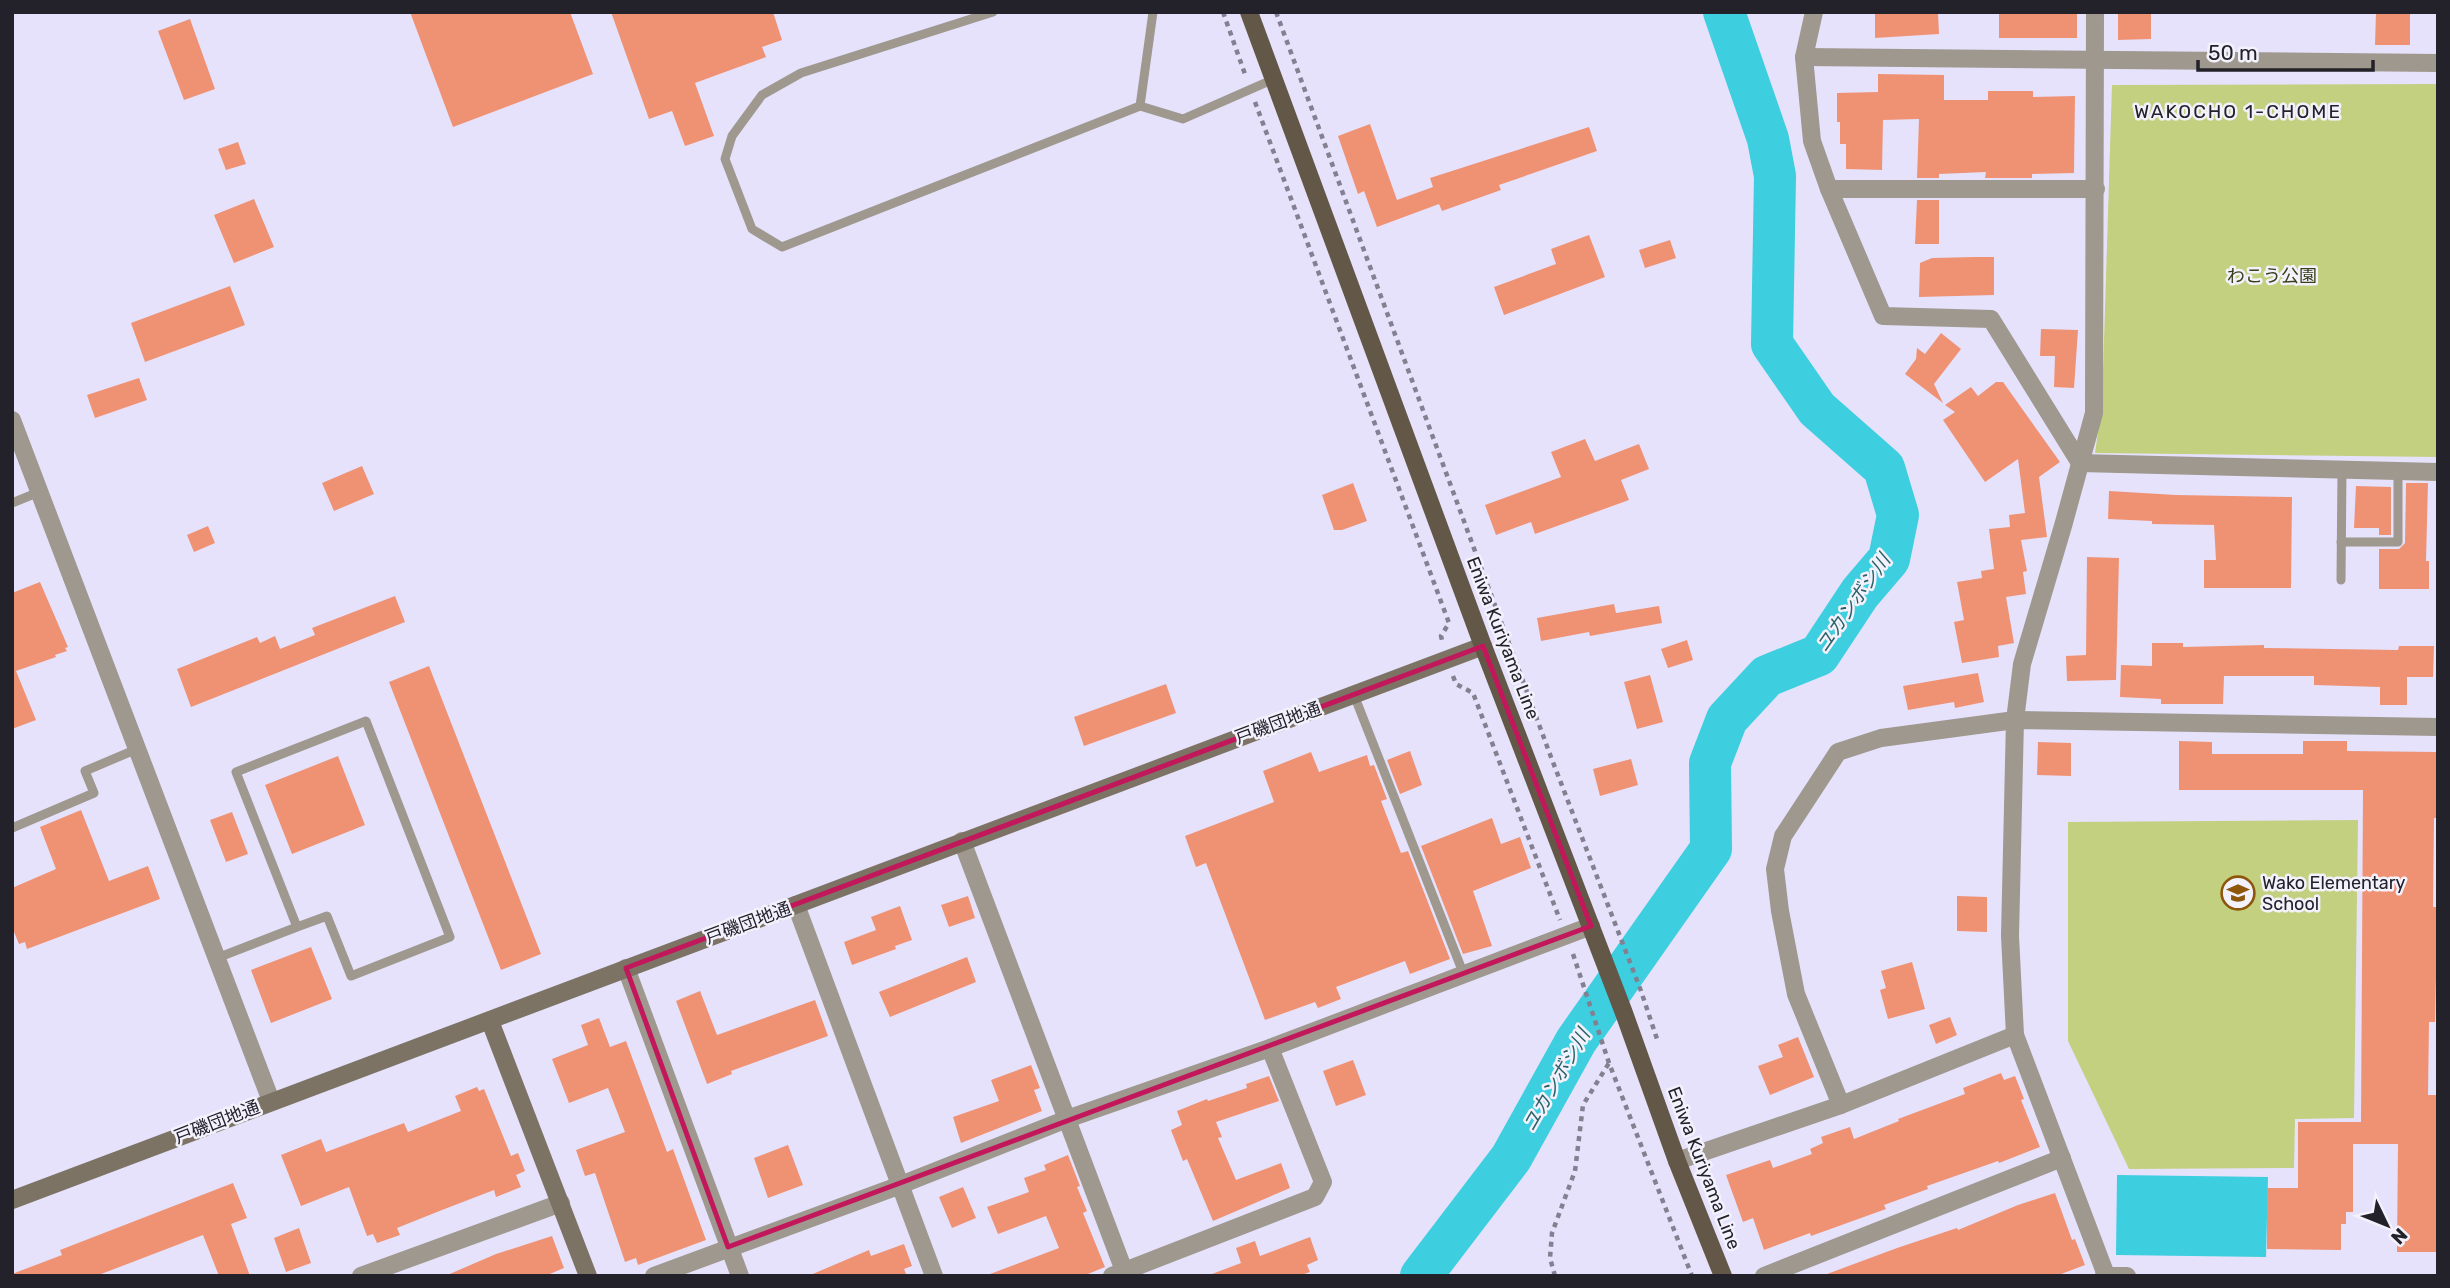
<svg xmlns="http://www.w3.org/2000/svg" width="2450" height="1288" font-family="Rubik,'Noto Sans JP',sans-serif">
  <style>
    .green { fill: #c2d080 }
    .water { fill: #3dcedf }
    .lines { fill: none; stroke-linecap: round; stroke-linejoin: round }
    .river { stroke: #3dcedf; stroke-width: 42 }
    .building { fill: #ef9274 }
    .path { stroke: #838092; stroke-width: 4.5; stroke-dasharray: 5 5; stroke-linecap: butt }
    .lane { stroke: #9e988e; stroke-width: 9 }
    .street { stroke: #9e988e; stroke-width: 18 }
    .secondary { stroke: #7c7365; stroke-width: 18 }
    .primary { stroke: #635847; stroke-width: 18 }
    .marked { fill: none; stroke: #c2185b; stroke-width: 5; stroke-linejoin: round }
    .labels { text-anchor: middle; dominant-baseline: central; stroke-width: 5; stroke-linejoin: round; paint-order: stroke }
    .park-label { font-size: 18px; fill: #383e17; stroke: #f3f2fc }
    .street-label { font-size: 18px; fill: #23212a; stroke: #f3f2fc }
    .poi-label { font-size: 18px; fill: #23212a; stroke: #f3f2fc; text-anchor: start }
    .neighbourhood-label { font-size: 19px; letter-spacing: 2px; fill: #23212a; stroke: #f3f2fc }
    .water-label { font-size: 19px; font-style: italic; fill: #286168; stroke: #f3f2fc }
  </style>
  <rect width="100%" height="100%" fill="#e6e2fc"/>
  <!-- green -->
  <g class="green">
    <polygon points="2438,84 2438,457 2095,453 2102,405 2112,85"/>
    <polygon points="2358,820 2354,1118 2295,1119 2294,1168 2129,1169 2068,1041 2068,822"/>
  </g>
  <!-- water -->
  <polygon class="water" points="2117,1175 2268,1177 2266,1257 2116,1255"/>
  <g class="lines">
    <!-- river -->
    <polyline class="river" points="1421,1276 1511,1158 1576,1041 1711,849 1710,763 1727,719 1767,676 1819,655 1860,593 1889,559 1898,515 1884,468 1817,409 1772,344 1775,176 1768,139 1724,12"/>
  </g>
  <!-- building -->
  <g class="building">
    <polygon points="410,12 570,12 593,74 453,127"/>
    <polygon points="611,12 773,12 782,40 762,47 766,57 695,83 714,136 685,146 672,111 649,119"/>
    <polygon points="1875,12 1938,12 1939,34 1875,38"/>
    <rect x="1999" y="12" width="78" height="26"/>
    <polygon points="2376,12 2410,12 2410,45 2375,45"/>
    <polygon points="2118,14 2151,14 2151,39 2118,40"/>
    <polygon points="190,19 215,89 184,100 158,31"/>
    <polygon points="1878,74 1944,75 1944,100 1988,100 1988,91 2033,91 2033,97 2075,96 2074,173 2032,174 2032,178 1985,178 1986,172 1939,174 1939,178 1917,178 1919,119 1883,120 1882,170 1846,169 1846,144 1840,144 1840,122 1837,122 1837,93 1878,92"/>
    <polygon points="1370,124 1397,200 1433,187 1430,178 1589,127 1597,151 1499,185 1501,190 1442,211 1439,204 1377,227 1364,191 1358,194 1338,136"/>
    <polygon points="238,142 246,164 226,170 218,149"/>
    <polygon points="254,199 274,247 234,263 214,215"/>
    <polygon points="1917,200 1939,200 1939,244 1915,244"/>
    <polygon points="1589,235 1605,277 1504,315 1494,287 1556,264 1551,249"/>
    <polygon points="1670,240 1676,258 1645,268 1639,250"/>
    <polygon points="1975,257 1994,257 1994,295 1919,297 1920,263 1932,258"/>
    <polygon points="230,286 245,325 145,362 131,323"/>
    <polygon points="2041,329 2078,330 2074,388 2054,387 2055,356 2040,356"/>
    <polygon points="1941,333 1961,349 1934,384 1943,403 1905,374 1916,359 1917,348 1925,354"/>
    <polygon points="139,378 147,400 95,418 87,395"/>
    <polygon points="1996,382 2003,382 2060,462 2039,477 2047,537 2021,540 2027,571 2023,572 2026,594 2006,597 2014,643 1998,646 1999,657 1962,663 1954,622 1964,620 1957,582 1982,578 1981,571 1994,569 1989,529 2010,527 2009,515 2025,513 2018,459 1985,482 1943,420 1955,412 1945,405 1971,387 1978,396"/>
    <polygon points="1585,439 1595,461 1639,444 1649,469 1621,480 1629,500 1535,534 1531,522 1496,535 1485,505 1561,477 1551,452"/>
    <polygon points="362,466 374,494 334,511 322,483"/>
    <polygon points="1353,483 1367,521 1342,530 1334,530 1322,495"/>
    <polygon points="2406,483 2428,483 2426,561 2429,561 2429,589 2379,589 2379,549 2399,549 2405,543"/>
    <polygon points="2356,486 2391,487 2391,535 2379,535 2379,528 2354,528"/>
    <polygon points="2109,491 2176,495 2292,497 2291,588 2204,588 2204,560 2216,560 2214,525 2152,524 2152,521 2108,519"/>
    <polygon points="208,526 215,543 194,552 187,535"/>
    <polygon points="2087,557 2119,558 2116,680 2067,681 2066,656 2086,655"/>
    <polygon points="40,582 68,647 65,648 67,651 55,655 56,657 16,671 36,720 12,729 12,593"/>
    <polygon points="395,596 405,622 191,707 177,669 257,637 260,643 275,636 280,649 315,635 312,628"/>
    <polygon points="1614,604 1616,613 1659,606 1662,623 1590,636 1589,632 1541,641 1537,618"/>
    <polygon points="1687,640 1693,660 1668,668 1661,649"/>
    <polygon points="2152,643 2183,643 2183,647 2264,645 2264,648 2398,650 2399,646 2434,646 2433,677 2407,677 2407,705 2380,705 2380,687 2314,685 2314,676 2224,676 2223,704 2161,704 2161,699 2120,697 2121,665 2152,666"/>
    <polygon points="429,666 541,954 501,970 389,682"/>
    <polygon points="1978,673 1984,702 1955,708 1954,702 1908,710 1903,686"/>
    <polygon points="1650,675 1663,722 1637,729 1624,682"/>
    <polygon points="1166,684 1176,713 1084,746 1074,717"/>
    <polygon points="2179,741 2212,742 2212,754 2303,754 2303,741 2347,741 2347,751 2438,752 2438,818 2434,818 2433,907 2438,907 2438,977 2436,977 2435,1022 2429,1022 2428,1095 2438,1095 2438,1252 2397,1252 2398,1144 2353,1144 2353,1212 2346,1212 2346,1224 2341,1224 2341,1250 2267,1249 2267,1188 2298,1188 2298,1122 2361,1122 2363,790 2179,790"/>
    <polygon points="2038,742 2071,743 2071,776 2037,775"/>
    <polygon points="1410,751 1422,785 1400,794 1387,760"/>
    <polygon points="1311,752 1319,772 1367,755 1370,766 1374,765 1387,799 1381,801 1401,853 1408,851 1450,959 1410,974 1405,961 1336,987 1341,999 1318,1008 1315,1002 1265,1020 1206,863 1196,867 1185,836 1274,802 1263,771"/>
    <polygon points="338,756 365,825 292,854 265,785"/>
    <polygon points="1631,759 1638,785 1600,796 1593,769"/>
    <polygon points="81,810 109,881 148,866 160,899 27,949 25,942 19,944 12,927 12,888 56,869 40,827"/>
    <polygon points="232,812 248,854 226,862 210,820"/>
    <polygon points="1492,818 1501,844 1520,837 1531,868 1473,891 1492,946 1463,954 1421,846"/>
    <polygon points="968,896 975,918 949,927 941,905"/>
    <polygon points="1957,896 1987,897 1987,932 1957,931"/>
    <polygon points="900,906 912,940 895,946 896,949 852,965 844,942 876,930 871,917"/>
    <polygon points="311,947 332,999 271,1023 251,970"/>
    <polygon points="967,957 976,982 890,1017 879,992"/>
    <polygon points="1912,962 1925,1009 1888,1019 1880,990 1886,988 1881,971"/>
    <polygon points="700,991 717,1035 815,1000 828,1036 731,1071 732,1074 707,1084 676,1001"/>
    <polygon points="1950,1017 1957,1035 1936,1044 1929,1025"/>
    <polygon points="599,1018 610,1047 626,1041 667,1152 673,1149 706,1240 638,1265 636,1258 625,1262 595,1173 585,1176 576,1150 625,1132 608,1088 569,1103 552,1059 588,1045 581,1025"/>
    <polygon points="1798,1037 1814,1077 1770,1095 1758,1066 1783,1057 1778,1045"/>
    <polygon points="1353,1060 1366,1095 1336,1106 1323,1071"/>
    <polygon points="1031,1065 1040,1088 1034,1090 1042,1111 961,1143 953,1117 999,1101 991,1080"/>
    <polygon points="2001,1073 2004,1080 2015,1076 2024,1099 2021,1100 2040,1147 1999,1163 1998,1161 1927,1186 1928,1189 1884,1205 1886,1209 1811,1236 1810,1233 1764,1250 1753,1218 1743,1222 1726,1175 1770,1160 1773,1168 1812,1154 1810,1149 1823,1143 1821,1137 1850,1127 1854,1139 1899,1121 1898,1119 1965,1094 1963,1088"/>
    <polygon points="1269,1076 1279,1101 1216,1122 1222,1137 1218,1138 1236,1180 1281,1163 1290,1188 1213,1221 1187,1159 1183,1161 1171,1130 1182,1125 1177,1111 1207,1099 1208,1101 1247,1088 1246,1084"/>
    <polygon points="477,1087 479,1091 484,1089 511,1156 518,1153 525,1171 516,1175 521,1187 496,1197 494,1190 442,1210 397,1228 400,1235 377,1243 373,1234 367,1236 349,1187 301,1206 281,1155 321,1139 326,1152 404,1123 408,1132 461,1111 455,1096"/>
    <polygon points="788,1145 803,1185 768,1198 754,1158"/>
    <polygon points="1068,1155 1080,1186 1077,1187 1087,1211 1083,1213 1105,1267 1083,1276 991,1276 990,1274 1059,1248 1046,1216 998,1234 987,1207 1029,1192 1024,1178 1046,1170 1044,1165"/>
    <polygon points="233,1183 247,1218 231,1224 250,1276 219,1276 203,1235 96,1276 12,1276 12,1274 62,1255 60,1250"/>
    <polygon points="963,1187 976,1218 952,1228 939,1197"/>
    <polygon points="2055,1193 2072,1240 2075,1239 2085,1265 2056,1276 1828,1276 1827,1274 1897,1248 1957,1228 1958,1230 2018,1205"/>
    <polygon points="299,1228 311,1263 286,1272 274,1238"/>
    <polygon points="552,1236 564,1268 545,1276 445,1276 496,1254"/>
    <polygon points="1310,1237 1318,1260 1307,1265 1310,1272 1299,1276 1212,1276 1212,1274 1241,1263 1236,1248 1255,1241 1260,1256"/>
    <polygon points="904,1244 912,1266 904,1269 907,1276 808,1276 869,1250 871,1256"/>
  </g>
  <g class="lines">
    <!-- path -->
    <g class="path">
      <polyline points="1223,12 1246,77"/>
      <polyline points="1276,12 1551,757 1641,991 1658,1042"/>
      <polyline points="1255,102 1449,623 1441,636 1442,640"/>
      <polyline points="1453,676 1456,684 1473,693 1560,920"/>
      <polyline points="1573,954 1609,1063 1692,1276"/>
      <polyline points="1555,1276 1550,1258 1552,1233 1575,1171 1583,1105 1609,1063"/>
    </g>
    <!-- lane -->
    <g class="lane">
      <polyline points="993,12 801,73 762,95 732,136 725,159 752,229 782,247 1140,106 1153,12"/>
      <polyline points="1140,106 1183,119 1274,79"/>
      <polyline points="12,503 39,492"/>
      <polyline points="2341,542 2398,542 2398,471"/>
      <polyline points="2341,580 2342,469"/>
      <polyline points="1354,695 1464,975"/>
      <polyline points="12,828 94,793 85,771 137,749"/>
      <polyline points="217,958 297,927 236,772 366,721 450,937 351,976 327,916 297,927"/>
    </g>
    <!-- street -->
    <g class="street">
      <polyline points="1814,12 1804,57 1812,141 1829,189 1883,316 1991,319 2080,463 2438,472"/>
      <polyline points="2095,12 2094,413 2063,526 2022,664 2015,720 2010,936 2015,1035 2106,1275"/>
      <polyline points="1804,57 2438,63"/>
      <polyline points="1829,189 2096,189"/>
      <polyline points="12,420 271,1101"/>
      <polyline points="962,841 1126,1276"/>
      <polyline points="796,905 934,1276"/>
      <polyline points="626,968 740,1276"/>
      <polyline points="1841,1105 1796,994 1780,911 1775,869 1783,836 1838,752 1881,738 2015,720 2438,727"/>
      <polyline points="1677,1161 1841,1105 2015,1035"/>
      <polyline points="361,1276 561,1203"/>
      <polyline points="654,1276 898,1186 1067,1119 1270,1048 1591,926"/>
      <polyline points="1112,1276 1315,1197 1323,1182 1270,1048"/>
      <polyline points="1764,1276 2062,1158"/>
      <polyline points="2104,1276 2127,1276"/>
    </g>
    <!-- secondary -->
    <g class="secondary">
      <polyline points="490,1021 588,1276"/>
      <polyline points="12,1200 1483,646"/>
    </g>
    <!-- primary -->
    <polyline class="primary" points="1249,12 1483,646 1624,1013 1677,1161 1723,1276"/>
  </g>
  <!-- marked area -->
  <path class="marked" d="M1483 646 1591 926 728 1247 626 968Z"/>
  <!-- icons -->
  <defs>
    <symbol id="school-ring" viewBox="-11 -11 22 22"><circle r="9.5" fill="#f3f2fc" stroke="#8d560b" stroke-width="1.5"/><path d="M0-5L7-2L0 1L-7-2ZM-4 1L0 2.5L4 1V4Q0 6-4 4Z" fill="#8d560b"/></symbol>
  </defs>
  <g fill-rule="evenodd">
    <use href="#school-ring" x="2219" y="874" width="38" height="38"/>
  </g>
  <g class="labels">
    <!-- park labels -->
    <g class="park-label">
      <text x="2272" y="276">わこう公園</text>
    </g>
    <!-- street labels -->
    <g class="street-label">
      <text transform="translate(1503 638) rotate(69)">Eniwa Kuriyama Line</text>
      <text transform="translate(1278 723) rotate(-20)">戸磯団地通</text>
      <text transform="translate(748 923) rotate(-20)">戸磯団地通</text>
      <text transform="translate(217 1122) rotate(-21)">戸磯団地通</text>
      <text transform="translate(1704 1168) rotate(69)">Eniwa Kuriyama Line</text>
    </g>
    <!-- poi labels -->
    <g class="poi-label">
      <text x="2262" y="883">Wako Elementary<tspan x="2262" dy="21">School</tspan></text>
    </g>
    <!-- neighbourhood labels -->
    <g class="neighbourhood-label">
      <text x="2238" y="111">WAKOCHO 1-CHOME</text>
    </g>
    <!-- water labels -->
    <g class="water-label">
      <text transform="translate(1853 603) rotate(-55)">ユカンボシ川</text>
      <text transform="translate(1556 1080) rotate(-60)">ユカンボシ川</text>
    </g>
  </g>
  <!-- border -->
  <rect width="2450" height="1288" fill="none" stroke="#23212a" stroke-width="28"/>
  <!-- north arrow -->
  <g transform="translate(2387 1225) rotate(133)" stroke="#f3f2fc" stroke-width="5" paint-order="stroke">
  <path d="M0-5L12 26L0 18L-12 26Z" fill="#23212a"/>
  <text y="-10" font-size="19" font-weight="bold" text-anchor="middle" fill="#23212a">N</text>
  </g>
  <!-- scale -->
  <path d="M2198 60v10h175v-10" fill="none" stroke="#23212a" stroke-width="3.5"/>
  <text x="2208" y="60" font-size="21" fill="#23212a" stroke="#f3f2fc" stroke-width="5" paint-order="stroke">50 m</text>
</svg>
